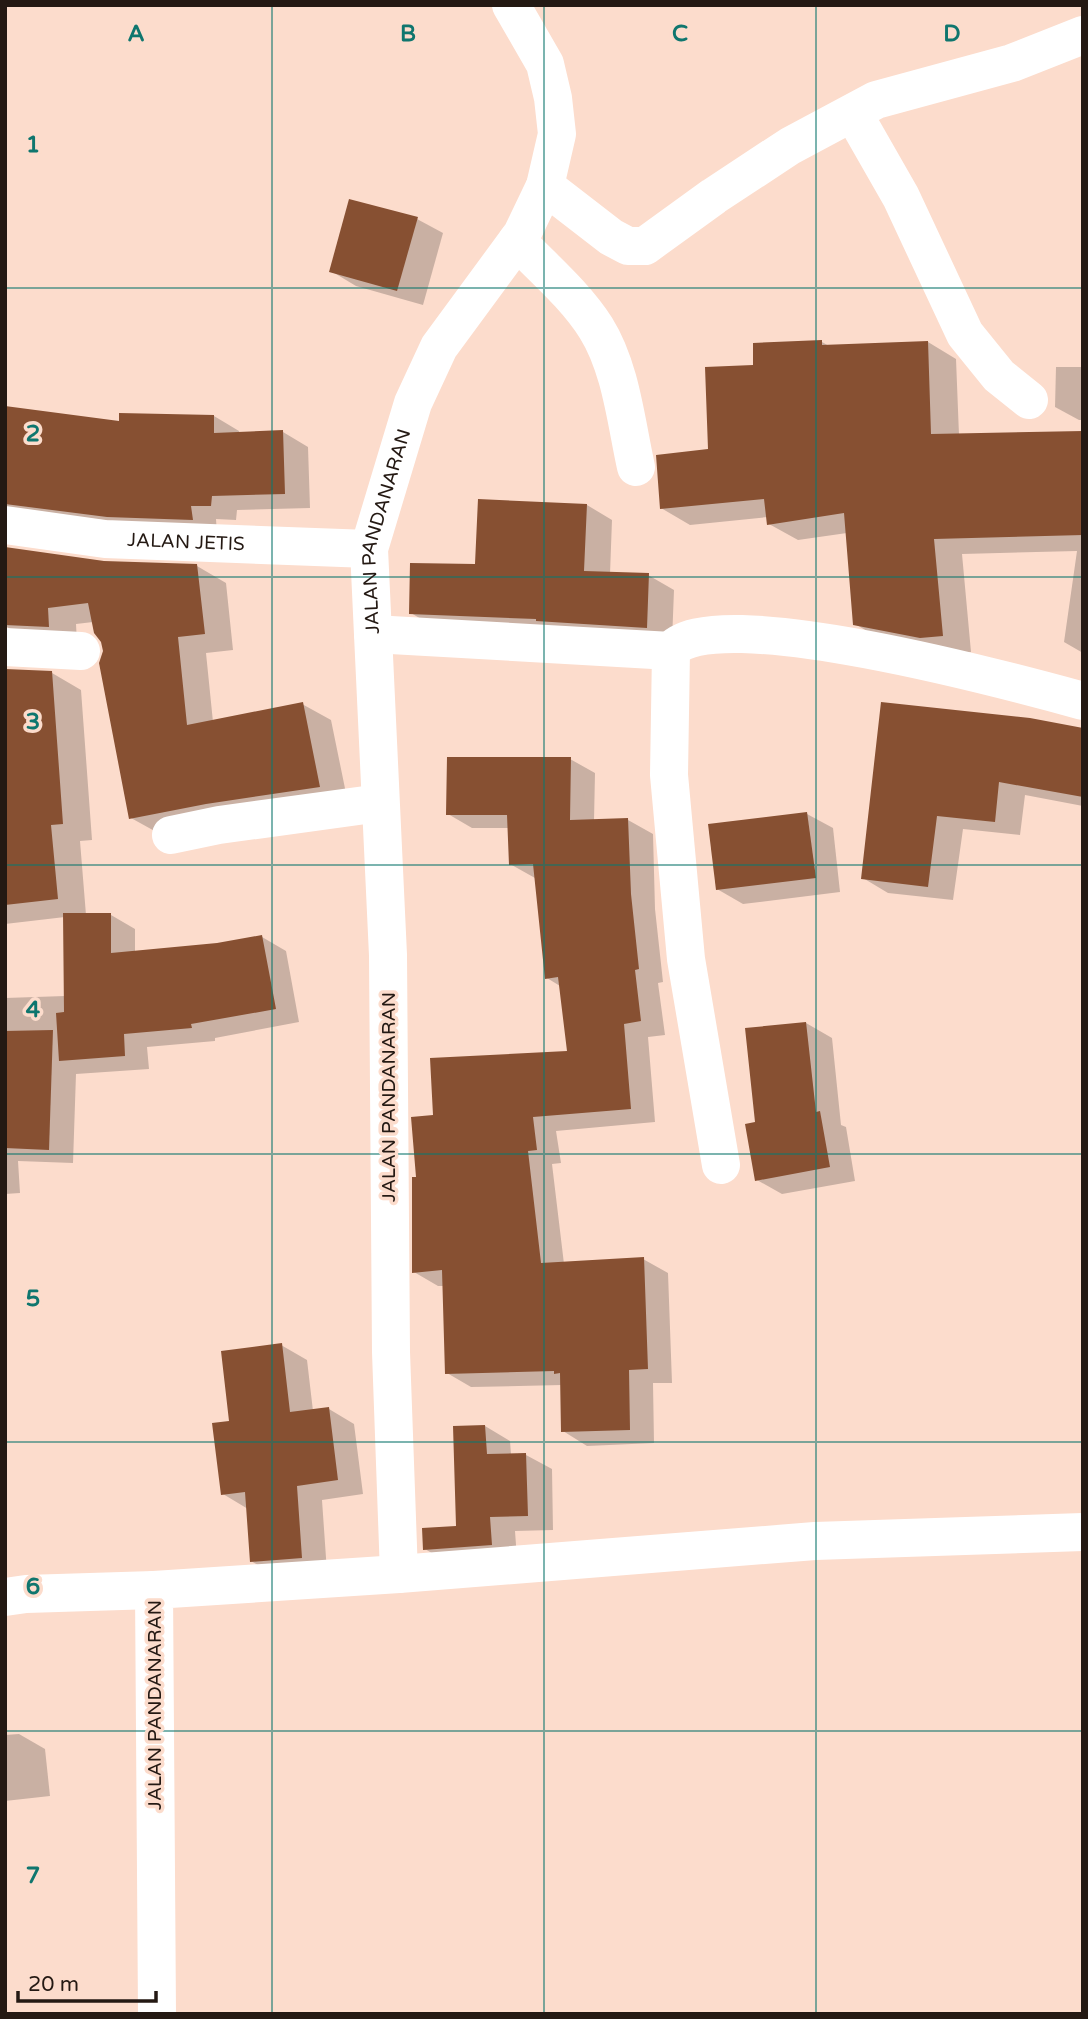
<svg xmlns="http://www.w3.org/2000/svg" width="1088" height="2019" font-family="'Varela Round',sans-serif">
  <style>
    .shadow { fill: #0003 }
    .building { fill: #875032 }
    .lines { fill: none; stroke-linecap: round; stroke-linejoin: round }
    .minor { stroke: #fff; stroke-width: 38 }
    .grid { fill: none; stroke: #0f766e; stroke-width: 2; stroke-opacity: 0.55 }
    .labels { text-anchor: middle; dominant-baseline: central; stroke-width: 7; stroke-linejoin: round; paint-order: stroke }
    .street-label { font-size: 19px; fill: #241913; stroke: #fcdccc }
    .grid-label { font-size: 23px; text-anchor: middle; font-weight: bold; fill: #0f766e; stroke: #fcdccc; stroke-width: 7; stroke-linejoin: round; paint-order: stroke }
  </style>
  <rect width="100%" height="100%" fill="#fcdccc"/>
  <!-- shadow -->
  <g class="shadow">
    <polygon points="417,219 443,233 423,305 356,286 331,271"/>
    <polygon points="822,342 829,346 928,342 956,359 959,435 1083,442 1083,653 1064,642 1077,551 962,554 971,652 950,654 884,641 855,624 847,533 798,540 769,524 768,517 690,525 661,508 710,451 755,367"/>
    <polygon points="1056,367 1083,367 1083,420 1079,420 1055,407"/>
    <polygon points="5,408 121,423 214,416 239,431 239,434 283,432 308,447 310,508 237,510 236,520 216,519 217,534 5,508"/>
    <polygon points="480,501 587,505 612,520 610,574 648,575 674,590 672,641 436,628 411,613 477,566"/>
    <polygon points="5,548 102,562 197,566 226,583 233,650 206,653 213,722 302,704 331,720 348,803 160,834 131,818 102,641 93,622 76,624 77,643 33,641 5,626"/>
    <polygon points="52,673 81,690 92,840 80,841 86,915 111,915 135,929 135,953 217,945 262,937 286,951 299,1022 215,1038 215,1041 147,1047 149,1069 76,1074 73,1163 18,1161 20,1193 5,1194 5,998 65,996 65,917 5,924 5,684"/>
    <polygon points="883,704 1083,730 1083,806 1025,795 1020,835 963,829 953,900 888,893 863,878"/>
    <polygon points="570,759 595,773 594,821 628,820 653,834 655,909 663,982 658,983 665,1035 648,1037 655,1122 556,1131 561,1163 552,1164 564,1264 643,1259 668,1273 672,1383 653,1383 654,1443 587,1446 563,1431 562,1385 471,1387 447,1373 444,1286 438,1286 414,1272 418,1178 435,1116 569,1053 560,986 547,978 535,878 510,864 509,828 472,828 448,814"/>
    <polygon points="807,814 833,828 840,892 743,904 717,889"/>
    <polygon points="806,1023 832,1038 841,1125 846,1127 855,1181 782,1194 757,1180 757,1124"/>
    <polygon points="281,1345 307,1360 313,1411 329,1409 354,1424 363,1494 322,1500 327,1572 277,1576 251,1561 248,1509 223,1494 231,1422"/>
    <polygon points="485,1426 510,1441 511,1455 526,1455 552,1469 553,1530 515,1531 517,1559 450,1564 425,1549 458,1527"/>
    <polygon points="19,1734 45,1749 50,1796 5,1801 5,1735"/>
  </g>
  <!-- building -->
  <g class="building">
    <polygon points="349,199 418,217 397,291 329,272"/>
    <polygon points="822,340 822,345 928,341 931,434 1083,431 1083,535 934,539 943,636 920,638 853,625 844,513 767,525 764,499 660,509 656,455 708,449 705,367 753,365 753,343"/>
    <polygon points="5,406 119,421 119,413 214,415 214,433 283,430 285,494 212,496 211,506 191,506 193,520 107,517 5,504"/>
    <polygon points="478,499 587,504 584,571 649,573 647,628 536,621 536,619 409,614 410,563 475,564"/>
    <polygon points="5,547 104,561 197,564 205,634 178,637 187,725 303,702 320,787 206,804 129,819 99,663 103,651 101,642 94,633 88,603 48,608 49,627 5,625"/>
    <polygon points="5,669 52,671 63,824 51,825 58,899 5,905"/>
    <polygon points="881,702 1030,718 1083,728 1083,797 999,782 995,822 937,816 928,887 861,879"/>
    <polygon points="447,757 571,757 570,820 628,818 631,894 639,969 635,970 641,1021 624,1024 631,1109 533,1117 537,1150 528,1151 541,1263 644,1257 648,1369 629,1370 630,1430 561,1432 560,1373 554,1374 554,1371 445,1374 442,1270 412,1273 412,1177 416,1177 411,1117 433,1115 430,1058 567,1051 558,977 545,979 533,864 509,865 507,815 446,815"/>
    <polygon points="807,812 816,878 716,890 708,824"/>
    <polygon points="63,913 111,913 111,953 217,943 262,935 276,1009 191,1024 192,1028 124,1034 125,1056 59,1061 56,1013 64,1012"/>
    <polygon points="806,1022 816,1112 820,1111 830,1167 755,1181 745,1124 755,1122 745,1028"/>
    <polygon points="53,1030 49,1150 5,1148 5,1031"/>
    <polygon points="282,1343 290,1412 329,1407 338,1480 297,1486 302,1558 250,1562 245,1492 221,1495 212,1423 229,1421 221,1351"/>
    <polygon points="485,1425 487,1454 526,1453 528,1516 490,1517 492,1545 423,1550 422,1528 456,1526 453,1426"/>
  </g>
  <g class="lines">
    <!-- minor -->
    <g class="minor">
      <polyline points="853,113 901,197 965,334 999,376 1029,400"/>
      <polyline points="545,186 611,237 628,246 645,246 714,196 790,146 876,100 1012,63 1083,35"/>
      <path d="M517 241C544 269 575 295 596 328 621 368 626 422 636 467"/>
      <path id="s1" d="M5 525 105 539 369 549"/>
      <polyline points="373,634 671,651"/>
      <polyline points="5,647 81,651"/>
      <polyline points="171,835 219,825 380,803"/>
      <path d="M721 1165 686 959 669 775 671 651C709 598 1021 684 1083 701"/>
      <polyline points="399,1574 815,1541 1083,1532"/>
      <polyline points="5,1597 26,1594 154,1590"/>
      <path id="s2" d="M157 2014 154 1590 399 1574 391 1352 388 955 369 549 413 403 439 347 522 234 545 186 557 134 553 98 545 64 511 5"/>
    </g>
  </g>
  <!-- grid -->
  <path class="grid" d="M272 5V2014M544 5V2014M816 5V2014M5 288H1083M5 577H1083M5 865H1083M5 1154H1083M5 1442H1083M5 1731H1083"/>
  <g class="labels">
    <!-- street labels -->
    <g class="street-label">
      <text stroke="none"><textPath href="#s2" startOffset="1715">JALAN PANDANARAN</textPath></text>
      <text stroke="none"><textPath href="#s1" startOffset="182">JALAN JETIS</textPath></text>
      <text transform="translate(389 1097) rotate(-90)">JALAN PANDANARAN</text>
      <text transform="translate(155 1705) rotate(-90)">JALAN PANDANARAN</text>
    </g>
  </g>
  <g class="grid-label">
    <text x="136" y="41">A</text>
    <text x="408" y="41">B</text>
    <text x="680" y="41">C</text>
    <text x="952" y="41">D</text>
    <text x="33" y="152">1</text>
    <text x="33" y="441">2</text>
    <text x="33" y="729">3</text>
    <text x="33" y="1017">4</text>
    <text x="33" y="1306">5</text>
    <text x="33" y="1594">6</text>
    <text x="33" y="1883">7</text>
  </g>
  <!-- border -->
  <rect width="1088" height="2019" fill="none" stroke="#241913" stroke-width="14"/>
  <!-- scale -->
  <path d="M18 1991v10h138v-10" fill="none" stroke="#241913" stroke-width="3.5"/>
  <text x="28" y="1991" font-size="21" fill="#241913" stroke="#fcdccc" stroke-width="5" paint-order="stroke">20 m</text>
</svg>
